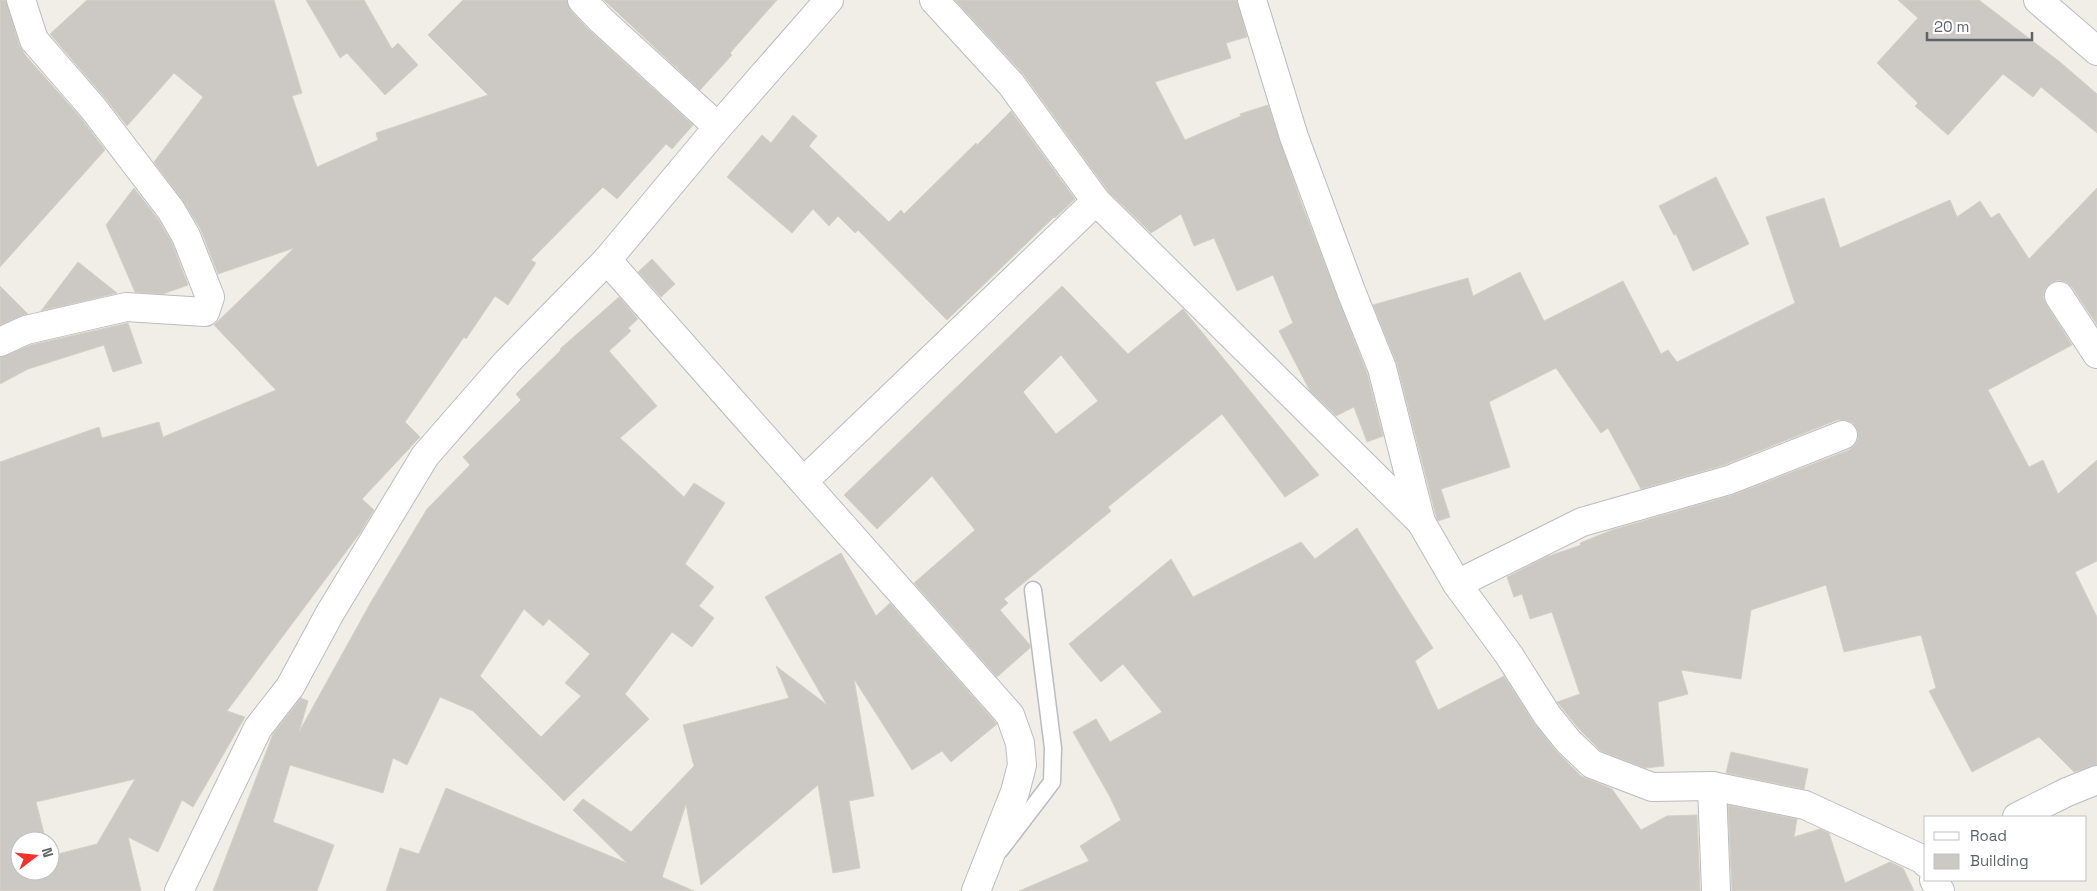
<svg xmlns="http://www.w3.org/2000/svg" width="2097" height="891" font-family="'Space Grotesk',sans-serif">
  <style>
    .building { fill: #ccc9c4; stroke: #d6d0c4; fill-rule: evenodd }
    .lines { fill: none; stroke-linecap: round; stroke-linejoin: round }
    .lane-casing { stroke: #b9bcc1; stroke-width: 19 }
    .street-casing { stroke: #b9bcc1; stroke-width: 30 }
    .lane { stroke: #fff; stroke-width: 16 }
    .street { stroke: #fff; stroke-width: 28 }
  </style>
  <rect width="100%" height="100%" fill="#f1eee7"/>
  <!-- building -->
  <g class="building">
    <polygon points="0,0 6,0 19,45 26,56 81,118 105,150 0,267"/>
    <path d="M87 0H274L302 93 292 96 317 167 378 140 376 133 488 95 428 35 463 0H567L571 11 590 31 693 125 672 149 666 144 617 199 603 187 531 260 536 263 508 305 495 296 466 339 464 337 405 422 420 437 362 499 374 510 360 533 227 711 245 717 193 807 182 800 158 852 128 837 141 891H0V462L99 427 102 438 159 422 163 437 276 390 214 325 294 248 218 274 200 228 183 201 154 162 203 97 174 73 127 126 105 98 50 34ZM135 779 97 844 50 856V871H20V841H46L36 802Z"/>
    <polygon points="306,0 364,0 392,49 398,43 418,65 385,95 347,53 340,58"/>
    <polygon points="604,0 777,0 730,53 732,55 700,90"/>
    <polygon points="955,0 1237,0 1247,37 1226,43 1231,58 1155,82 1185,140 1241,116 1240,114 1268,105 1301,202 1367,373 1383,436 1367,442 1354,407 1336,416 1310,391 1279,331 1293,323 1273,275 1237,291 1214,238 1194,246 1181,214 1151,233 1108,191 1024,75"/>
    <polygon points="1898,0 1979,0 2060,62 2097,94 2097,133 2041,87 2033,97 2003,74 1948,135 1915,106 1918,103 1877,63 1918,18"/>
    <polygon points="1011,111 1075,199 1055,218 1054,217 947,320 858,230 855,233 838,216 829,226 813,209 792,233 727,177 762,135 771,143 793,115 817,136 809,146 889,222 901,210 904,214 976,143 977,145"/>
    <polygon points="1716,177 1749,244 1693,271 1676,234 1674,235 1659,206"/>
    <polygon points="134,188 158,219 172,243 188,285 163,294 135,292 106,225"/>
    <polygon points="2097,188 2097,325 2072,287 2066,282 2058,280 2051,283 2045,289 2043,297 2046,304 2072,345 1988,390 2029,467 2043,460 2058,494 2097,460 2097,561 2075,572 2097,617 2097,765 2074,772 2039,737 1972,772 1929,691 1936,688 1921,635 1844,652 1826,585 1751,610 1741,679 1681,670 1688,694 1658,702 1664,766 1645,768 1601,751 1580,730 1557,702 1580,694 1552,612 1530,619 1522,594 1514,597 1507,577 1546,557 1581,545 1580,543 1612,530 1733,495 1849,450 1855,445 1858,438 1857,429 1853,423 1846,420 1837,420 1724,465 1641,489 1608,428 1601,433 1556,368 1489,402 1510,467 1441,489 1450,517 1438,521 1436,516 1397,364 1373,305 1468,278 1473,296 1520,272 1544,321 1623,281 1661,354 1668,350 1677,362 1795,303 1766,217 1824,198 1840,248 1950,200 1957,217 1980,201 1991,218 1999,213 2029,259"/>
    <polygon points="652,259 675,284 661,297 638,272"/>
    <polygon points="78,262 117,293 41,311"/>
    <polygon points="0,286 28,314 0,325"/>
    <path d="M1062 286 1128 354 1183 309 1319 475 1285 497 1222 414 1108 507 1111 511 1004 599 1008 603 1000 610 1030 645V648L997 677 914 583 975 530 932 476 877 529 844 495ZM1061 355 1098 401 1056 434 1023 392Z"/>
    <path d="M619 297 638 319 628 328 631 331 609 351 657 406 620 438 684 497 694 483 725 503 685 564 714 587 699 606 714 618 692 647 672 632 625 694 649 719 564 801 473 711 440 697 407 765 393 758 383 793 290 765 273 822 334 845 317 891H213L273 734 301 698 308 701 299 732 371 602 427 509 470 465 463 457 521 400 516 394 561 350 560 349ZM524 609 543 626 549 619 590 654 565 683 581 696 541 737 480 676Z"/>
    <polygon points="128,323 142,363 113,372 104,345 28,369 0,384 0,357 31,345"/>
    <polygon points="1357,528 1433,648 1415,661 1438,710 1504,676 1534,723 1556,751 1581,776 1612,789 1641,830 1667,816 1697,815 1700,891 1019,891 1089,861 1080,846 1121,820 1110,797 1073,732 1096,719 1110,742 1162,712 1123,664 1101,682 1069,644 1171,559 1193,597 1301,542 1315,559"/>
    <polygon points="841,553 876,616 890,603 997,724 951,762 942,751 912,770 854,679 874,796 849,801 860,868 833,873 818,785 701,885 686,804 662,877 694,891 386,891 400,848 419,854 446,788 627,863 573,810 583,799 631,832 694,766 683,725 789,698 776,666 827,705 765,597"/>
    <polygon points="1731,752 1808,769 1804,789 1726,773"/>
    <polygon points="1728,805 1797,819 1794,837 1820,829 1829,833 1845,883 1890,862 1903,868 1914,891 1732,891"/>
  </g>
  <g class="lines">
    <defs>
      <polyline id="lane" points="1000,850 1052,782 1053,748 1033,590"/>
      <g id="street">
        <polyline points="582,0 601,20 718,127"/>
        <polyline points="934,0 1011,84 1096,201 1421,522 1457,584 1509,655 1547,715 1568,741 1592,764 1652,787 1712,786 1805,805 1924,860 1926,863"/>
        <polyline points="1252,0 1294,137 1351,291 1382,368 1421,522"/>
        <polyline points="2038,0 2097,51"/>
        <polyline points="607,260 1010,715 1020,743 1022,765 1015,792 976,891"/>
        <polyline points="2059,296 2097,354"/>
        <polyline points="0,342 26,330 126,307 205,312 210,297 186,236 171,210 93,108 34,40 21,0"/>
        <polyline points="804,481 1096,201"/>
        <polyline points="1457,584 1582,522 1729,480 1843,435"/>
        <polyline points="1712,786 1716,891"/>
        <polyline points="2017,817 2067,792 2097,780"/>
        <polyline points="1934,880 1940,891"/>
        <polyline points="179,891 258,728 290,687 330,613 425,456 507,362 607,260 718,127 829,0"/>
      </g>
    </defs>
    <!-- lane casing -->
    <use href="#lane" class="lane-casing"/>
    <!-- street casing -->
    <use href="#street" class="street-casing"/>
    <!-- lane -->
    <use href="#lane" class="lane"/>
    <!-- street -->
    <use href="#street" class="street"/>
  </g>
  <!-- legend -->
  <rect x="1924" y="816" width="162" height="65" fill="#ffffff" stroke="#bfc1c3"/>
  <rect x="1934" y="832" width="25" height="8" fill="#ffffff" stroke="#bfc1c3"/>
  <text x="1970" y="841" font-size="15" fill="#5e6368">Road</text>
  <rect x="1934" y="854" width="25" height="15" fill="#ccc9c4" stroke="#bfc1c3"/>
  <text x="1970" y="866" font-size="15" fill="#5e6368">Building</text>
  <!-- north arrow -->
  <g transform="translate(35 856) rotate(74)"><circle r="24" fill="#ffffff" stroke="#bfc1c3"/>
  <path d="M0-4L9 19L0 12L-9 19Z" fill="#f2302c"/>
  <text y="-8" font-size="14" font-weight="bold" text-anchor="middle" fill="#5e6368">N</text>
  </g>
  <!-- scale -->
  <path d="M1927 32v8h105v-8" fill="none" stroke="#5e6368" stroke-width="2.5"/>
  <text x="1934" y="32" font-size="15" fill="#5e6368" stroke="#ffffff" stroke-width="4" paint-order="stroke">20 m</text>
</svg>
